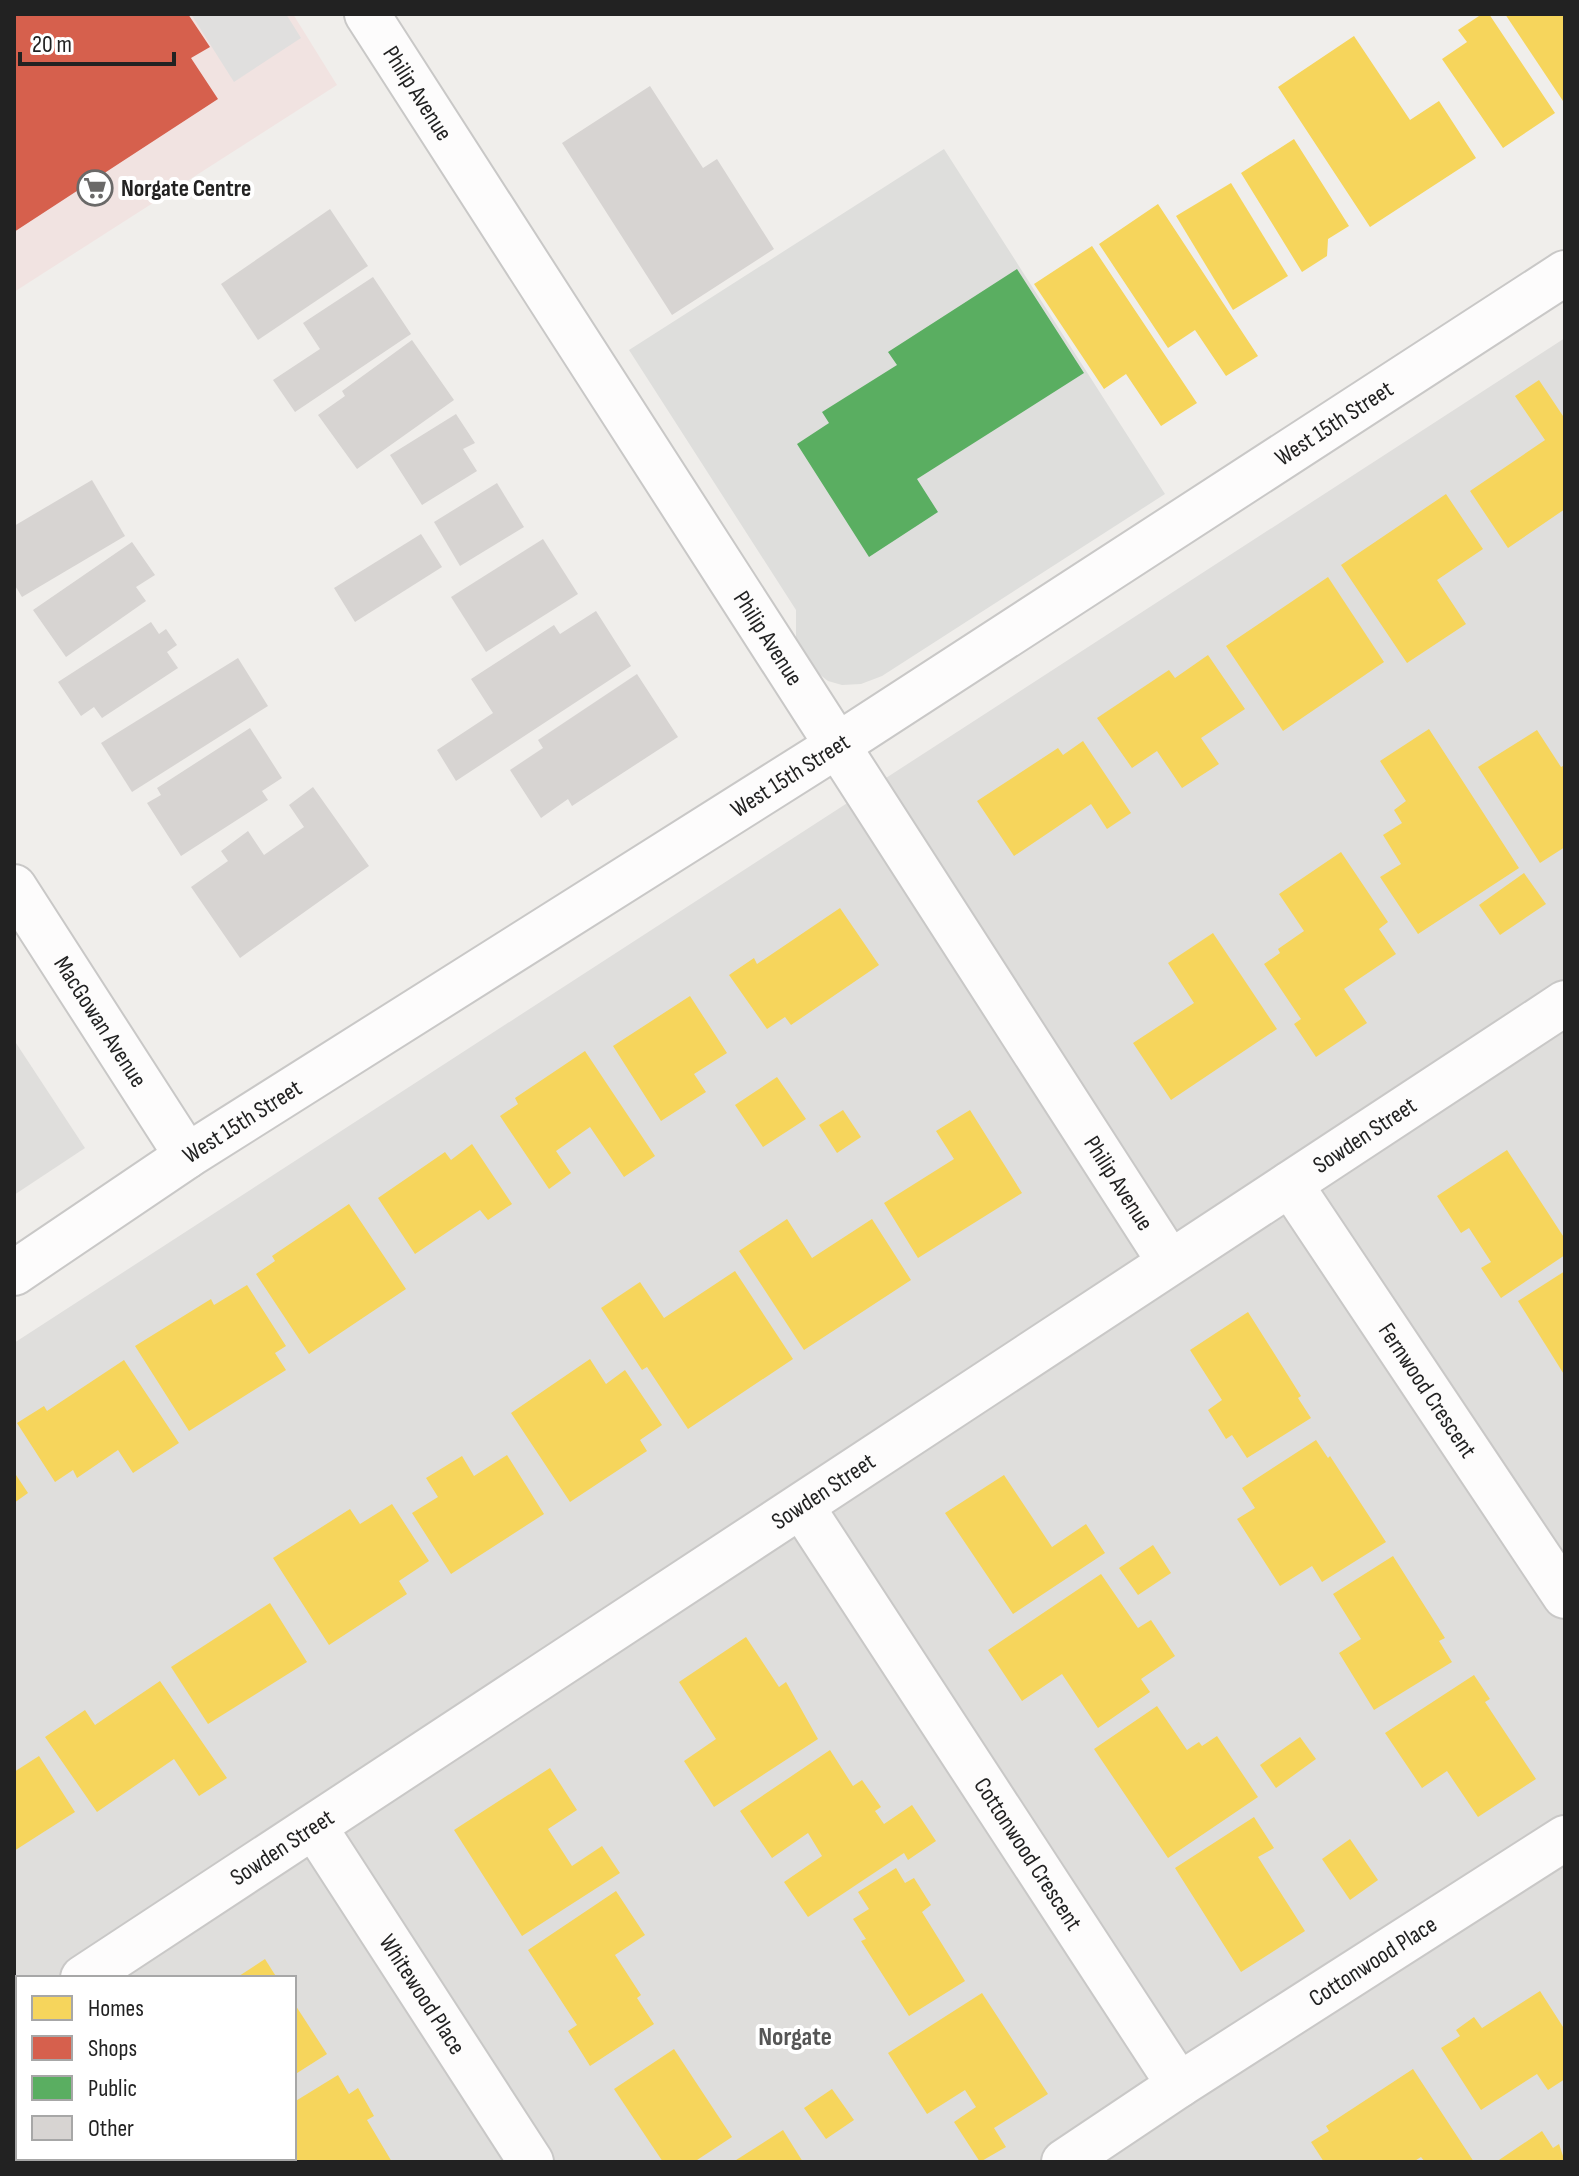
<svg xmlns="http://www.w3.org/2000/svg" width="1579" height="2176" font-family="'Sofia Sans Condensed',sans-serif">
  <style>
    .residential { fill: #dfdedc; fill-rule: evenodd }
    .commercial { fill: #f1e3e1 }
    .religious { fill: #dededc }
    .parking { fill: #e0dfde }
    .homes { fill: #f6d55c }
    .shops { fill: #d6604d }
    .public { fill: #5aae61 }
    .building { fill: #d7d4d2 }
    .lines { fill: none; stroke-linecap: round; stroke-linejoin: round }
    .street-casing { stroke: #c9c8c7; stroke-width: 48 }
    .street { stroke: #fdfcfc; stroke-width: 44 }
    .labels { text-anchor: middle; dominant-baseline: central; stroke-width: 8; stroke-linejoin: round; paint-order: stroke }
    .street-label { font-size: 24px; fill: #222; stroke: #fff }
    .poi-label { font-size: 24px; font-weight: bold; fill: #222; stroke: #fff; text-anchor: start }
    .neighbourhood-label { font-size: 26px; font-weight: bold; fill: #555; stroke: #fff }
  </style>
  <rect width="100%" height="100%" fill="#f0eeeb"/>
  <!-- residential -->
  <g class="residential">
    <path d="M1565 338V2162H14V1343ZM18 1978H294V2158H18Z"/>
    <polygon points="14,1040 85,1148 14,1195"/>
  </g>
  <!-- commercial -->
  <polygon class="commercial" points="14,14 293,14 337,85 14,292"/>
  <!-- religious -->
  <polygon class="religious" points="944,149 1165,494 882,676 861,684 842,685 828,681 809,666 796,644 796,610 629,350"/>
  <!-- parking -->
  <polygon class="parking" points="191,14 286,14 301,38 234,82"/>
  <!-- homes -->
  <g class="homes">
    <polygon points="1482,14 1489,14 1555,113 1503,148 1442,59 1467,42 1458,30"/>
    <polygon points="1505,14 1565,14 1565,104"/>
    <polygon points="1354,36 1410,120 1439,101 1476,158 1370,227 1278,87"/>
    <polygon points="1294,139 1349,226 1328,239 1327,256 1302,272 1241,173"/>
    <polygon points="1231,183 1288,276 1233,310 1176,216"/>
    <polygon points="1158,204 1258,356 1226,376 1195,330 1168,348 1099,244"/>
    <polygon points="1092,246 1197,403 1161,426 1126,374 1104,389 1034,284"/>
    <polygon points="1539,380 1565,419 1565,509 1508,548 1470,491 1545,440 1515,396"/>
    <polygon points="1446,494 1483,549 1437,580 1466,624 1407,663 1341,565"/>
    <polygon points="1328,577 1384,662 1283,731 1226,646"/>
    <polygon points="1208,655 1245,709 1201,738 1219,764 1182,788 1157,751 1132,768 1097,718 1169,670 1175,678"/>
    <polygon points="1429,729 1519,868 1418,934 1380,877 1401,864 1383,835 1402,823 1394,810 1406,801 1380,761"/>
    <polygon points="1537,730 1561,767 1565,765 1565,847 1540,863 1478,767"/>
    <polygon points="1083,741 1131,813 1107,829 1091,804 1014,856 977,801 1058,748 1063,755"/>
    <polygon points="1341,852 1388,922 1379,929 1396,954 1344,989 1367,1023 1316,1057 1294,1024 1301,1019 1264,964 1280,953 1278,949 1304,931 1279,894"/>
    <polygon points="1524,873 1546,904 1500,935 1479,905"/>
    <polygon points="840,908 879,965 791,1025 785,1017 767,1029 729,975 754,958 757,964"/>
    <polygon points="1213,933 1277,1029 1171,1100 1133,1043 1194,1003 1168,963"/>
    <polygon points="690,996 727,1053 694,1074 706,1092 661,1121 613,1046"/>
    <polygon points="585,1051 655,1156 624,1177 590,1127 556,1151 571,1173 549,1189 500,1116 518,1104 515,1098"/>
    <polygon points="777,1077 806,1119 763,1147 735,1105"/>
    <polygon points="843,1110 861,1137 837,1153 819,1125"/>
    <polygon points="970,1110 1022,1193 918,1258 884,1203 954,1159 936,1131"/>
    <polygon points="472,1144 512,1204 488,1220 480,1210 415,1254 378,1198 445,1152 451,1160"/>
    <polygon points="1507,1150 1565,1239 1565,1255 1501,1298 1481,1268 1491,1262 1469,1228 1461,1233 1437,1196"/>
    <polygon points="349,1204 406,1289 309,1354 256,1274 275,1261 272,1256"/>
    <polygon points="787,1219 812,1258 872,1219 911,1280 804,1350 739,1251"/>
    <polygon points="735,1271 793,1359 688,1429 647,1367 642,1370 601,1308 640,1282 664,1318"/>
    <polygon points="1565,1271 1565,1376 1518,1301"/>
    <polygon points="247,1285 286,1346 275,1353 286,1370 189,1431 135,1346 211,1299 214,1305"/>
    <polygon points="1248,1312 1301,1396 1298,1398 1311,1418 1247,1458 1232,1435 1226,1439 1208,1410 1222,1400 1190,1350"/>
    <polygon points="590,1359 606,1384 625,1370 662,1425 640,1440 647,1451 570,1502 511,1413"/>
    <polygon points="124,1360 179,1443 133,1473 118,1450 77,1478 73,1470 55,1482 17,1423 44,1406 47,1411"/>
    <polygon points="1316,1440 1328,1458 1330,1456 1386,1542 1322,1582 1312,1566 1280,1586 1237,1519 1255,1508 1242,1488"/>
    <polygon points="507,1455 544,1514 451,1574 412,1513 438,1497 426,1478 462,1456 474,1476"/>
    <polygon points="14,1472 28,1493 14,1503"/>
    <polygon points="1004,1475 1052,1547 1086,1524 1105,1553 1013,1614 945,1513"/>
    <polygon points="392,1504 429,1561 399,1581 407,1594 329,1645 273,1558 350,1509 360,1524"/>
    <polygon points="1153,1545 1171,1573 1138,1595 1119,1568"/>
    <polygon points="1393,1556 1445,1638 1439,1641 1452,1662 1374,1710 1339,1653 1361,1639 1333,1594"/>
    <polygon points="1101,1574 1138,1628 1151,1620 1175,1656 1141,1679 1150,1692 1098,1728 1062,1674 1022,1701 988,1650"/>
    <polygon points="270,1603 307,1662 208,1724 171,1667"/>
    <polygon points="746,1637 779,1687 786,1682 818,1739 714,1807 684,1761 716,1739 679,1682"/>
    <polygon points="1474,1675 1490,1699 1485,1702 1536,1779 1478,1817 1447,1771 1422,1788 1385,1733"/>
    <polygon points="160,1681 227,1778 199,1796 174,1759 97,1812 45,1737 85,1710 95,1725"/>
    <polygon points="1157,1706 1187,1750 1199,1742 1202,1746 1217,1736 1258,1797 1168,1858 1094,1749"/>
    <polygon points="1300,1737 1316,1759 1276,1788 1260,1765"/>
    <polygon points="830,1750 853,1786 862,1780 881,1807 875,1811 884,1824 912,1805 936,1841 908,1860 904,1853 808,1917 784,1882 822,1856 808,1833 772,1858 740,1811"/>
    <polygon points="39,1756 75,1812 14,1851 14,1772"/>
    <polygon points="550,1768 577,1810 548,1829 572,1866 602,1846 620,1873 522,1936 454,1830"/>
    <polygon points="1254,1817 1274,1848 1258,1857 1305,1931 1241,1972 1175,1868"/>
    <polygon points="1350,1839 1378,1880 1350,1900 1322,1859"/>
    <polygon points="896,1868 905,1883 914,1878 931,1905 922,1912 965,1981 909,2016 861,1941 866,1939 853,1919 869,1909 858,1892"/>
    <polygon points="616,1891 645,1935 615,1955 641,1995 637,1998 654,2024 590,2066 568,2031 577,2025 528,1950"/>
    <polygon points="265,1959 277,1978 236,1978"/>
    <polygon points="1540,1991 1565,2030 1565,2079 1548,2090 1537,2074 1481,2110 1441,2048 1460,2036 1456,2030 1474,2017 1482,2028"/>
    <polygon points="982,1993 1048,2094 994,2128 1006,2147 980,2162 954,2122 976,2107 965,2090 927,2114 888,2053"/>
    <polygon points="294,2003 327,2054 294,2075"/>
    <polygon points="674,2049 732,2137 694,2162 663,2162 614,2089"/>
    <polygon points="1413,2069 1474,2162 1425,2162 1421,2157 1413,2162 1324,2162 1311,2142 1329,2131 1326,2126"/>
    <polygon points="338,2075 349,2094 358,2088 374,2116 367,2120 392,2162 274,2162 272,2158 294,2158 294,2102"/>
    <polygon points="832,2089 854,2120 826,2139 804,2108"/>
    <polygon points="18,2113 18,2158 80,2161 149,2158 152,2162 14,2162 14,2116"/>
    <polygon points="783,2130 803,2162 733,2162"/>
    <polygon points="1542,2131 1553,2148 1559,2144 1565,2162 1496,2162"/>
    <polygon points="154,2158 181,2158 184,2162 156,2162"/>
    <polygon points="209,2158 228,2158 231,2162 204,2162"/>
  </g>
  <!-- shops -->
  <polygon class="shops" points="14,14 188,14 210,47 191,58 218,99 14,232"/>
  <!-- public -->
  <polygon class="public" points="1017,269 1084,373 917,479 938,512 869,557 797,444 829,423 822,412 897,365 888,352"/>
  <!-- building -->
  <g class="building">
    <polygon points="650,86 703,168 717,159 774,249 672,315 562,143"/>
    <polygon points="330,209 368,266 258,340 221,284"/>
    <polygon points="373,277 411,334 295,412 273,380 320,349 303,323"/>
    <polygon points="412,340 454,400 357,469 318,415 345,396 342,391"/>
    <polygon points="456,414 475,443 463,449 477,471 422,505 390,455"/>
    <polygon points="92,480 125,536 22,597 14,584 14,526"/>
    <polygon points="497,483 524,527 460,566 434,522"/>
    <polygon points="421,534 442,567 355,622 334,588"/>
    <polygon points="543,539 578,594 486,652 451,597"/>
    <polygon points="132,542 155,575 136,587 146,601 66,657 33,610"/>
    <polygon points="596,611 631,666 456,781 437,750 493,713 471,679 554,625 560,634"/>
    <polygon points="151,622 159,634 166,629 177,645 167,652 178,668 102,718 94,707 81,716 58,682"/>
    <polygon points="238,658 268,706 132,792 101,743"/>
    <polygon points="637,674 678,737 572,806 568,799 541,818 510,770 543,748 538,740"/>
    <polygon points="250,728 282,778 262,791 268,800 181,856 147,803 161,795 157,788"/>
    <polygon points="313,787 369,866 240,958 191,887 228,861 221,851 248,831 264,855 304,827 289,805"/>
  </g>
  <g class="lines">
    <defs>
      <g id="street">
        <path id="s1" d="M367 14 1169 1261"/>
        <path id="s2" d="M14 887 187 1156"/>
        <path id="s3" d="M1290 1184 1565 1596"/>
        <path id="s4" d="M14 1273 187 1156 838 745 1565 273"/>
        <path id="s5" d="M802 1507 1179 2085 1064 2162"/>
        <path id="s6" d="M315 1828 531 2162"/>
        <path id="s7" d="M83 1978 1565 1003"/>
        <polyline points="14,2023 18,2020"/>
        <path id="s8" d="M1179 2085 1565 1838"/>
      </g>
    </defs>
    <!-- street casing -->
    <use href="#street" class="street-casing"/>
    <!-- street -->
    <use href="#street" class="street"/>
  </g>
  <!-- icons -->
  <defs>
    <symbol id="supermarket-ring" viewBox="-11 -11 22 22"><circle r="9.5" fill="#fff" stroke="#6a6968" stroke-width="1.5"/><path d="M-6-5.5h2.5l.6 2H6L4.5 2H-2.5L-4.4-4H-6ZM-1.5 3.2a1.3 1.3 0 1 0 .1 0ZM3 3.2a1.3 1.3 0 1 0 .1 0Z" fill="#6a6968"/></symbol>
  </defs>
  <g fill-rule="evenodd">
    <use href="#supermarket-ring" x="75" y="168" width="40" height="40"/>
  </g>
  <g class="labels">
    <!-- street labels -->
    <g class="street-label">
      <text stroke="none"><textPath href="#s1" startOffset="94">Philip Avenue</textPath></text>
      <text stroke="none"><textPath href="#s4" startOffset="1570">West 15th Street</textPath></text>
      <text stroke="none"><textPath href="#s1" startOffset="742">Philip Avenue</textPath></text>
      <text stroke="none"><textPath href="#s4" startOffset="922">West 15th Street</textPath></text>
      <text stroke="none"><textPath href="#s2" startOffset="160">MacGowan Avenue</textPath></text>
      <text stroke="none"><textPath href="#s4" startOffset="274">West 15th Street</textPath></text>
      <text stroke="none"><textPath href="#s7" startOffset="1534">Sowden Street</textPath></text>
      <text stroke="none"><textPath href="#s1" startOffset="1390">Philip Avenue</textPath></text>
      <text stroke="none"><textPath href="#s3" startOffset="248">Fernwood Crescent</textPath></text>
      <text stroke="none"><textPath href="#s7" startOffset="886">Sowden Street</textPath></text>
      <text stroke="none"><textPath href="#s7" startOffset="238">Sowden Street</textPath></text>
      <text stroke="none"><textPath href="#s5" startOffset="414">Cottonwood Crescent</textPath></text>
      <text stroke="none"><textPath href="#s8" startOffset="230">Cottonwood Place</textPath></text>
      <text stroke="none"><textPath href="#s6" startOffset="198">Whitewood Place</textPath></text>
    </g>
    <!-- poi labels -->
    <g class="poi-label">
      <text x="121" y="188">Norgate Centre</text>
    </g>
    <!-- neighbourhood labels -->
    <g class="neighbourhood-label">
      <text x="795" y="2037">Norgate</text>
    </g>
  </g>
  <!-- border -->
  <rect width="1579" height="2176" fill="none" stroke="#222222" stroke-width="32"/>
  <!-- legend -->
  <rect x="16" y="1976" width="280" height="184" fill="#ffffff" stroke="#a7a7a7" stroke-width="2"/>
  <rect x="32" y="1996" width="40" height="24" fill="#f6d55c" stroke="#a7a7a7" stroke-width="2"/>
  <text x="88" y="2016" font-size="24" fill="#222222">Homes</text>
  <rect x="32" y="2036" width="40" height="24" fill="#d6604d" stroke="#a7a7a7" stroke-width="2"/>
  <text x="88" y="2056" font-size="24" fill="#222222">Shops</text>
  <rect x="32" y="2076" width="40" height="24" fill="#5aae61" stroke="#a7a7a7" stroke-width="2"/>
  <text x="88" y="2096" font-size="24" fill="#222222">Public</text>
  <rect x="32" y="2116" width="40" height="24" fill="#d7d4d2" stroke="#a7a7a7" stroke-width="2"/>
  <text x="88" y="2136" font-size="24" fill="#222222">Other</text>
  <!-- scale -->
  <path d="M20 52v12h154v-12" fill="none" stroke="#222222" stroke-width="4"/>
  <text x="32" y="52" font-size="24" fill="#222222" stroke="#ffffff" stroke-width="6" paint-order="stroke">20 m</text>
</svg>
